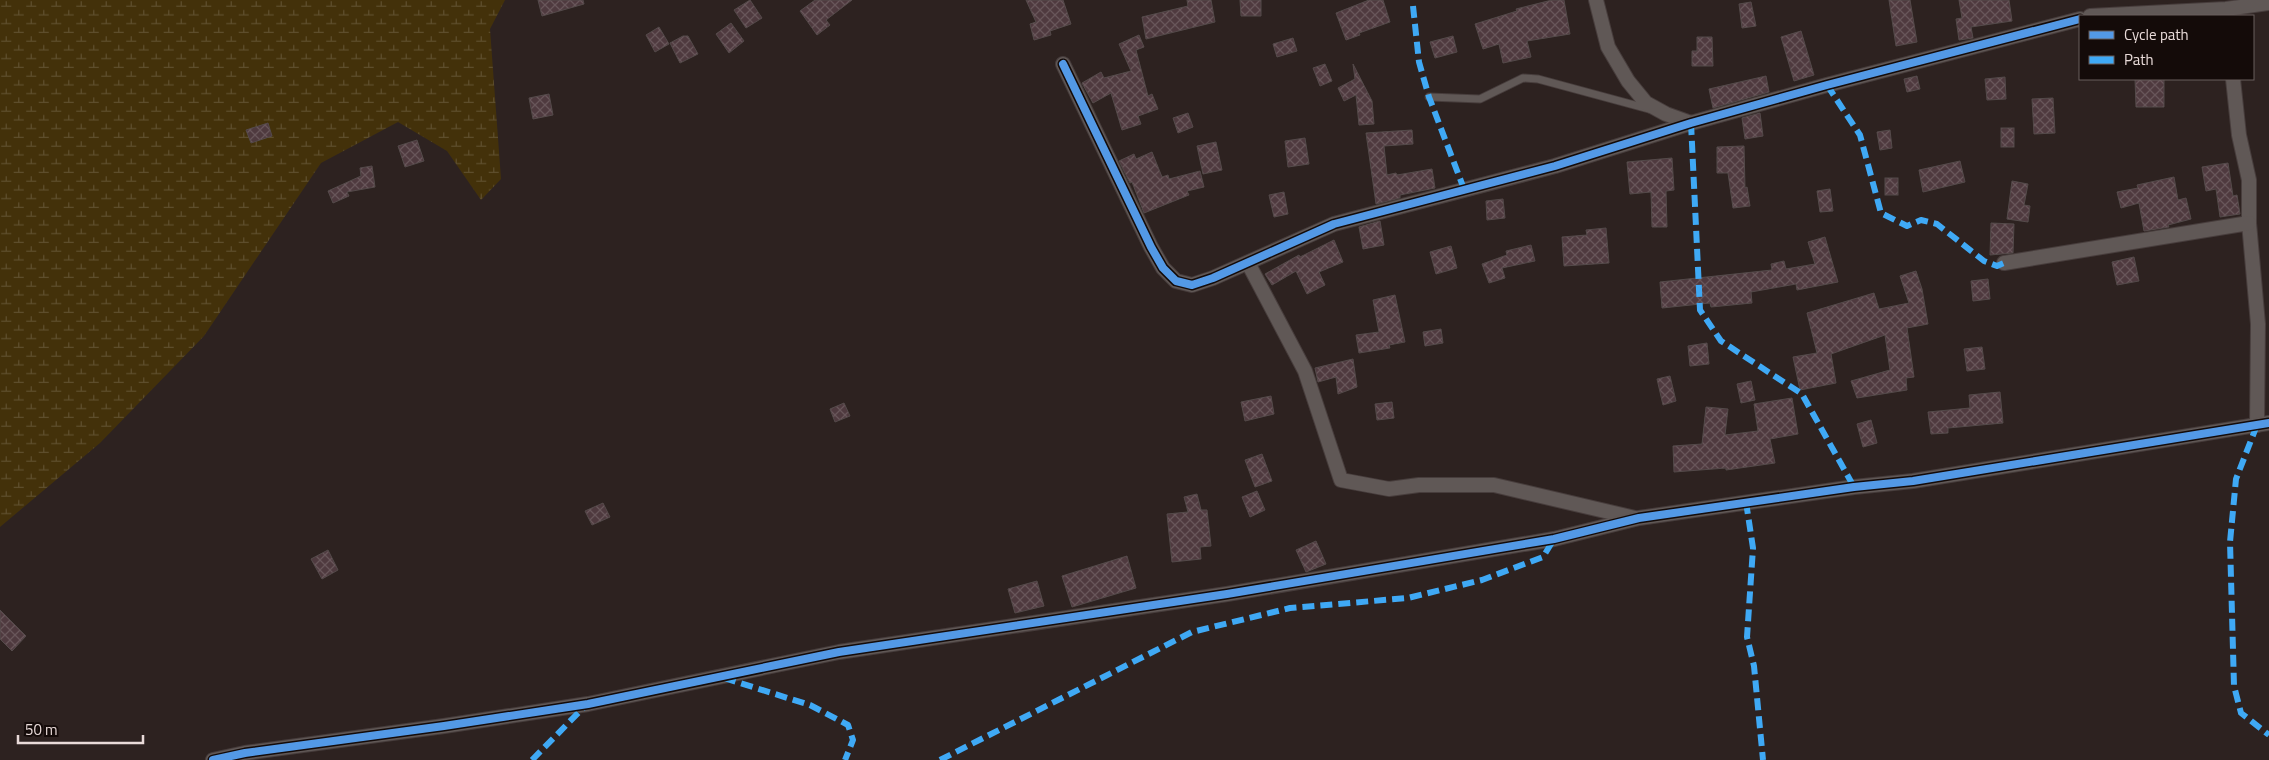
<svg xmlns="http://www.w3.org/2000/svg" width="2269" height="760" font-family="'Titillium Web',sans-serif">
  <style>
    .wetland { fill: url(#wetland-marsh) }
    .building { fill: url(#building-cross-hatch); stroke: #544a4a }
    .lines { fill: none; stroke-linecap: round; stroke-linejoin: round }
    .lane-casing { stroke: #473d3c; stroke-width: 9 }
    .street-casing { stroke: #473d3c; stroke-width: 16 }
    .lane { stroke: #605856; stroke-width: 7 }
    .street { stroke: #605856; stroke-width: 14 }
    .quiet { stroke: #3fa9f5; stroke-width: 6; stroke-dasharray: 12 6; stroke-linecap: butt }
    .cycleway-casing { stroke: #140b09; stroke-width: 11 }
    .cycleway { stroke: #5399e6; stroke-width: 8 }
  </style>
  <defs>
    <pattern id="wetland-marsh" width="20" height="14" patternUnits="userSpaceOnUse" patternTransform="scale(1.25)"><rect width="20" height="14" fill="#43310a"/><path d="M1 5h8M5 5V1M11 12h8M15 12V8" fill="none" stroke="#5e4e2d"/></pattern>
    <pattern id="building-cross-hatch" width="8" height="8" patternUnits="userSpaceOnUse" patternTransform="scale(1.25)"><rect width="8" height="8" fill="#4f3a3f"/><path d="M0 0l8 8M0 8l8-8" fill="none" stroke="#68565a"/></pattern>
  </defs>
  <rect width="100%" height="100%" fill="#2d2220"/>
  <!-- wetland -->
  <polygon class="wetland" points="0,0 505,0 490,29 501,179 481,200 447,151 398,122 321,163 204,336 100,443 0,527"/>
  <!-- building -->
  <g class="building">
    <polygon points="538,0 583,0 584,4 542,16"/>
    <polygon points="750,0 762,18 746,28 734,10"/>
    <polygon points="815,0 852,0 826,20 830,25 817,35 800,11"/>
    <polygon points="1026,0 1063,0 1071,24 1050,31 1051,35 1034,40 1030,24 1036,22"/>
    <polygon points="1187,0 1211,0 1215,22 1146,39 1142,17 1188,6"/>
    <polygon points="1240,0 1261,0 1261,16 1241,16"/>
    <polygon points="1369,0 1383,0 1390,22 1359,33 1360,35 1346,40 1336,13"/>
    <polygon points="1552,0 1564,0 1570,34 1527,41 1531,57 1503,63 1499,44 1483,49 1475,24 1517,11 1516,9"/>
    <polygon points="1889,0 1910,0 1917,42 1896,46"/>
    <polygon points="1959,0 2009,0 2012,21 1971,27 1973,38 1959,40 1956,19 1962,18"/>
    <polygon points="1751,2 1756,26 1742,28 1739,4"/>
    <polygon points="731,23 744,41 729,53 716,34"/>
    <polygon points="659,27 669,44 655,52 646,35"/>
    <polygon points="1801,31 1814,75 1794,81 1781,37"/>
    <polygon points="1139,35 1144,47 1136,50 1148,96 1152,94 1158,109 1138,116 1141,124 1122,130 1111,93 1093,103 1082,83 1101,72 1104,78 1131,71 1119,44"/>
    <polygon points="683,36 688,36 698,54 680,63 670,43"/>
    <polygon points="1453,36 1457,52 1435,58 1430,42"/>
    <polygon points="1697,37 1712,37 1713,66 1692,66 1692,51 1697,51"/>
    <polygon points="1293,38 1297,51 1277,57 1273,44"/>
    <polygon points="1325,64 1332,81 1320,86 1313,68"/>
    <polygon points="1353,64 1372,101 1374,124 1359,125 1356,95 1344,101 1338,88 1355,79"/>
    <polygon points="1766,76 1769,92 1713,108 1709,89"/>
    <polygon points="1917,76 1920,89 1907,92 1904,79"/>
    <polygon points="2005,77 2006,99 1987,100 1985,79"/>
    <polygon points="2135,79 2164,79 2164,107 2136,107"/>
    <polygon points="549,94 553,115 533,119 529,98"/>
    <polygon points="2053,98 2055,133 2034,134 2032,99"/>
    <polygon points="1188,113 1193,127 1178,133 1173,118"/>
    <polygon points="1760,113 1763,136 1745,139 1742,118"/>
    <polygon points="268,123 272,136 251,143 246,130"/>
    <rect x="2001" y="128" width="13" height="19"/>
    <polygon points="1412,130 1413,144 1384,146 1387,175 1396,173 1397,175 1432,169 1435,188 1400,195 1400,198 1376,204 1366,133"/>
    <polygon points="1890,130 1892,148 1880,150 1877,132"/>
    <polygon points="1305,138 1309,164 1288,167 1285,141"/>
    <polygon points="417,140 424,161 405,167 398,146"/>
    <polygon points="1216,142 1222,170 1203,174 1197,146"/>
    <polygon points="1744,146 1745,188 1747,187 1750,206 1733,208 1728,173 1717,173 1717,147"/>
    <polygon points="1152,152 1162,177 1168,175 1169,179 1200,171 1204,187 1187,191 1189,195 1144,213 1132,182 1130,183 1119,161 1134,154 1136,159"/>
    <polygon points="1672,158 1674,190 1666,191 1667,227 1652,227 1651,192 1630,194 1627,162"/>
    <polygon points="1960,161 1965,182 1923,192 1919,170"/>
    <polygon points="2228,163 2233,196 2237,195 2240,214 2220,217 2216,189 2206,191 2202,167"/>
    <polygon points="372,166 375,187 347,192 349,196 333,203 328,191 361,176 360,168"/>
    <polygon points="2174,177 2178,200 2186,198 2191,219 2168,225 2169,227 2144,231 2139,203 2121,208 2117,192 2138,188 2137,185"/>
    <rect x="1885" y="178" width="13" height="17"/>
    <polygon points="2012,181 2028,184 2024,205 2030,206 2028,222 2007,219"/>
    <polygon points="1830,189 1833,211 1820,212 1817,191"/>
    <polygon points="1284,192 1288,214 1274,217 1269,195"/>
    <polygon points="1503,199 1505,218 1487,220 1486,201"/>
    <polygon points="1380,221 1384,245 1363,249 1359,227"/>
    <polygon points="1991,223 2014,224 2013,253 1990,255"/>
    <polygon points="1606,228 1609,263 1564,266 1562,237 1587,235 1586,230"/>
    <polygon points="1825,237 1838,282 1797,290 1796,284 1751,292 1752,303 1711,307 1710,303 1662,308 1660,282 1772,270 1771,264 1784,261 1786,269 1815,264 1808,242"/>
    <polygon points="1334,240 1343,262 1319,272 1325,285 1307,294 1296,271 1272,285 1265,274 1299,255 1300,257"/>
    <polygon points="1531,245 1535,261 1502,268 1505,278 1489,283 1482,264 1507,255 1506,251"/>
    <polygon points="1451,246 1457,268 1436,274 1430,252"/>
    <polygon points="2134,257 2139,281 2117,285 2112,262"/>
    <polygon points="1916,271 1922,289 1928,324 1907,328 1914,377 1906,378 1907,390 1857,398 1851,381 1890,370 1885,335 1831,354 1836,383 1800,390 1793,357 1817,353 1807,313 1874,293 1879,309 1909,303 1900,276"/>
    <polygon points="1988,279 1990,299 1973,301 1971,281"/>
    <polygon points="1395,295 1405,342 1389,345 1390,348 1359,353 1356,335 1379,332 1373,300"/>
    <polygon points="1441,329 1443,343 1425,346 1423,332"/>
    <polygon points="1707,343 1709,364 1690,366 1688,346"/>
    <polygon points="1982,347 1985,369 1967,371 1964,349"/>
    <polygon points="1353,359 1357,387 1338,394 1336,377 1318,382 1315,368"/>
    <polygon points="1670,376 1676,401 1663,405 1657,379"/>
    <polygon points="1751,381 1755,400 1741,403 1737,384"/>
    <polygon points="2000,392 2003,423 1948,428 1948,433 1931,434 1928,412 1970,408 1969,395"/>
    <polygon points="1271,396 1274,414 1245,421 1241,402"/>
    <polygon points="1792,398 1798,434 1770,439 1775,463 1726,470 1726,468 1674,472 1673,446 1702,444 1706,407 1728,409 1725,435 1758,431 1754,404"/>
    <polygon points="1392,402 1394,418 1377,420 1375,404"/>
    <polygon points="844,403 850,416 835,422 830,409"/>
    <polygon points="1871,420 1877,443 1863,447 1857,424"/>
    <polygon points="1262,454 1272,481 1255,487 1245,460"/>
    <polygon points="1257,491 1265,510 1250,517 1242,497"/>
    <polygon points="1197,494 1201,510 1207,510 1211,546 1200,547 1201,559 1172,562 1167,514 1188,512 1184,497"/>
    <polygon points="603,503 610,517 592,525 585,511"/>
    <polygon points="1316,541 1326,564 1306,572 1296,550"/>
    <polygon points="328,550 338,570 322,579 311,559"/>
    <polygon points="1127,556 1136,588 1072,607 1062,576"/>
    <polygon points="1037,581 1044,606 1015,613 1008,589"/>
    <polygon points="0,610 26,636 12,651 0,639"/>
  </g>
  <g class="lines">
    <defs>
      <polyline id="lane" points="1429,97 1480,99 1523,78 1538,79 1649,109"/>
      <g id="street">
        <polyline points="1596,0 1608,47 1628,81 1646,103 1666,114 1691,123"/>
        <polyline points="2090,16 2226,9 2269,3"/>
        <polyline points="1063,64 1151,247 1163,268 1176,281 1192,285 1213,278 1334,224 1555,166 1691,123 1827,85 2080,19"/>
        <polyline points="2233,79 2239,135 2249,180 2249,223 2258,324 2257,425"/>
        <polyline points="1248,263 1305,371 1341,480 1389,489 1419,485 1494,485 1635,518"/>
        <polyline points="2004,263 2249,223"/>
        <polyline points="213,760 245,753 444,726 588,704 839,652 1227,594 1554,539 1639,518 1854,487 1913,481 2269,423"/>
      </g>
    </defs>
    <!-- lane casing -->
    <use href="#lane" class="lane-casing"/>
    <!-- street casing -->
    <use href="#street" class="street-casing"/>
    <!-- lane -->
    <use href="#lane" class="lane"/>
    <!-- street -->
    <use href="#street" class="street"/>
    <!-- quiet -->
    <g class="quiet">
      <polyline points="1413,6 1419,62 1429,97 1464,189"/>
      <polyline points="1827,85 1860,135 1881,213 1907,226 1921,220 1937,224 1984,261 1997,266 2004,263"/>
      <polyline points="1691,123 1700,310 1721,341 1802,394 1854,487"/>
      <polyline points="2257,425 2236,479 2230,542 2234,686 2241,713 2269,735"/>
      <polyline points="1746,502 1753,548 1747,637 1754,666 1763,760"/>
      <polyline points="724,678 810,705 848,725 853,740 845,760"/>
      <polyline points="532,760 586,705"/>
      <polyline points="940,760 1192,632 1290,608 1408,598 1482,580 1543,557 1554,539"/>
    </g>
    <defs>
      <g id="cycleway">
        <polyline points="1063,64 1151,247 1163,268 1176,281 1192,285 1213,278 1334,224 1555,166 1691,123 1827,85 2080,19"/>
        <polyline points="213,760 245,753 444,726 588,704 839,652 1227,594 1554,539 1639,518 1854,487 1913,481 2269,423"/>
      </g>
    </defs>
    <!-- cycleway casing -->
    <use href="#cycleway" class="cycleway-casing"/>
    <!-- cycleway -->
    <use href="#cycleway" class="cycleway"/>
  </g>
  <!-- legend -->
  <rect x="2079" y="15" width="175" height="65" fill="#140b09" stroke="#695e5c"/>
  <rect x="2089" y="31" width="25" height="8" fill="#5399e6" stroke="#695e5c"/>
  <text x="2124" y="40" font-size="15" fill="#e9dbd9">Cycle path</text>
  <rect x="2089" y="56" width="25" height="8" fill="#3fa9f5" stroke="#695e5c"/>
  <text x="2124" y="65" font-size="15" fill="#e9dbd9">Path</text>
  <!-- scale -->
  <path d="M18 735v8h125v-8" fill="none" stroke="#e9dbd9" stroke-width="2.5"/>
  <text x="25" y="735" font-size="15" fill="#e9dbd9" stroke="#140b09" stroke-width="4" paint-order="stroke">50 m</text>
</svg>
